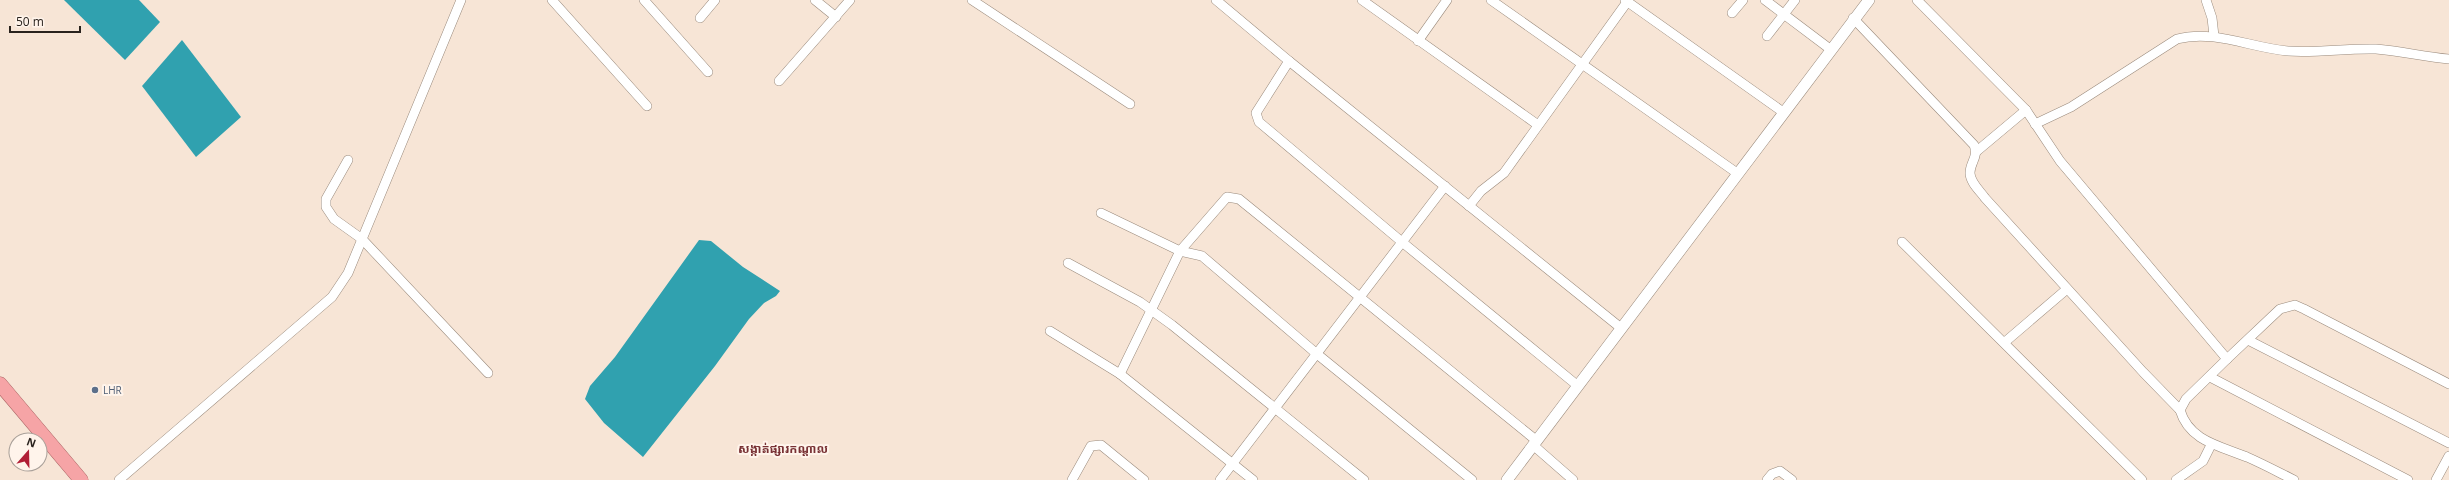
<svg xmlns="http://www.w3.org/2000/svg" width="2449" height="480" font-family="'Open Sans','Noto Sans Khmer',sans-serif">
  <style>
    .water { fill: #30a1af }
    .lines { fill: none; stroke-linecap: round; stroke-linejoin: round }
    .minor-casing { stroke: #9a8a7c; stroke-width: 10 }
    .tertiary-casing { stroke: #9a8a7c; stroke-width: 12 }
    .trunk-casing { stroke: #ad6867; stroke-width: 15 }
    .minor { stroke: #fff; stroke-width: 9 }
    .tertiary { stroke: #fff; stroke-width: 11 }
    .trunk { stroke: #f6a4a6; stroke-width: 14 }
    .service-dot { fill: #5c6f8a; stroke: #fff4eb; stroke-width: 1.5 }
    .labels { text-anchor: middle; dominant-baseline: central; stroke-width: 4; stroke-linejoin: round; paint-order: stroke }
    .service-label { font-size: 10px; fill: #4e5e75; stroke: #fff4eb; text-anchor: start }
    .quarter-label { font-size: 12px; font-weight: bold; fill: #783134; stroke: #fff4eb }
  </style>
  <rect width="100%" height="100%" fill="#f7e5d6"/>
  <!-- water -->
  <g class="water">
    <polygon points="64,0 139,0 160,22 125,60"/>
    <polygon points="182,40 241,117 196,157 142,86"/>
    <polygon points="699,240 711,241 743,267 780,291 776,296 764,303 749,319 715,366 643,457 604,423 585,399 590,386 615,357"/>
  </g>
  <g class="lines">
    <defs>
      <g id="minor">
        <polyline points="552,0 647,106"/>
        <polyline points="644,0 708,72"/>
        <polyline points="815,0 836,17"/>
        <polyline points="972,0 1130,104"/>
        <polyline points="1216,0 1289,61"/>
        <polyline points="1362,0 1538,125"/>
        <polyline points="1491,0 1737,173"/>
        <polyline points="1625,0 1783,112"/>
        <polyline points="1765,0 1830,49"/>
        <polyline points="1917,0 2026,110 2060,161 2227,359"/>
        <polyline points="2206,0 2212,18 2214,36"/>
        <polyline points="1732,13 1743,0"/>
        <polyline points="700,18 715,0"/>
        <path d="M1853 18 1974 145C1979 157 1970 162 1970 173 1970 182 1980 191 1985 198L2143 372 2180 410"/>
        <polyline points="1767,36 1795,0"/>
        <polyline points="1418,41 1447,0"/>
        <polyline points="779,81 850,0"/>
        <path d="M2035 124 2071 107 2177 39C2214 29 2251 48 2288 51 2317 53 2347 48 2376 49 2401 51 2425 57 2449 59"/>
        <polyline points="1977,151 2026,110"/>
        <polyline points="348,160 326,199 326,207 334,219 362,239 488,373"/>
        <polyline points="1469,206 1481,191 1504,173 1627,2"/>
        <polyline points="1101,213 1180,251 1202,256 1317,354 1472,480"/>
        <polyline points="1902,242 2142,480"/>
        <polyline points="1068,263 1140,302 1172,325 1364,480"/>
        <polyline points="1050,331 1120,374 1253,480"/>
        <polyline points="2248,340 2449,443"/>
        <polyline points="2005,342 2067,289"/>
        <polyline points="1120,374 1180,251 1227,197 1239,199 1537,441"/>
        <polyline points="2210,377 2408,480"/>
        <polyline points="1578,386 1402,242 1259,122 1256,113 1289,61 1621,328"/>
        <polyline points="1533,445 1573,480"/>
        <polyline points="119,480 332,297 348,273 461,0"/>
        <polyline points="1072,480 1091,446 1101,445 1144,480"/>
        <polyline points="1220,480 1445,186"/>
        <polyline points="1767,480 1772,474 1780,471 1792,480"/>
        <polyline points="2176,480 2203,461 2211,445"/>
        <path d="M2294 480C2278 472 2263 464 2247 457 2220 446 2189 441 2180 410L2186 399 2227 359 2280 309 2295 305 2304 309 2449 384"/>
        <polyline points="2436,480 2449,456"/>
      </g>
      <polyline id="tertiary" points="1507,480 1869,0"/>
      <polyline id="trunk" points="0,384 81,480"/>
    </defs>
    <!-- minor casing -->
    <use href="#minor" class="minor-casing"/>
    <!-- tertiary casing -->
    <use href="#tertiary" class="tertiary-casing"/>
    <!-- trunk casing -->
    <use href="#trunk" class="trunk-casing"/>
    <!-- minor -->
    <use href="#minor" class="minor"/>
    <!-- tertiary -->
    <use href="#tertiary" class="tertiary"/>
    <!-- trunk -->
    <use href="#trunk" class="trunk"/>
  </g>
  <!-- markers -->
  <circle class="service-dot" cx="95" cy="390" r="4"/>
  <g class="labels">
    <!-- service labels -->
    <g class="service-label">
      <text x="103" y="390">LHR</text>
    </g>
    <!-- quarter labels -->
    <g class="quarter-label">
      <text x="783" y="448">សង្កាត់ផ្សារកណ្ដាល</text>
    </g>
  </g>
  <!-- north arrow -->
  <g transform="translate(28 452) rotate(20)"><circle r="19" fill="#fff4eb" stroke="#a9a099"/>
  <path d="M0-3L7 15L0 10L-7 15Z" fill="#b11e35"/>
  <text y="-6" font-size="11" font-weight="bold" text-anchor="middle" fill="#29221d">N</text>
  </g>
  <!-- scale -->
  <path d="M10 26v6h70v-6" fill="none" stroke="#29221d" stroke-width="2"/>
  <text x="16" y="26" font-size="12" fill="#29221d" stroke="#fff4eb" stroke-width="3" paint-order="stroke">50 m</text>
</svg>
